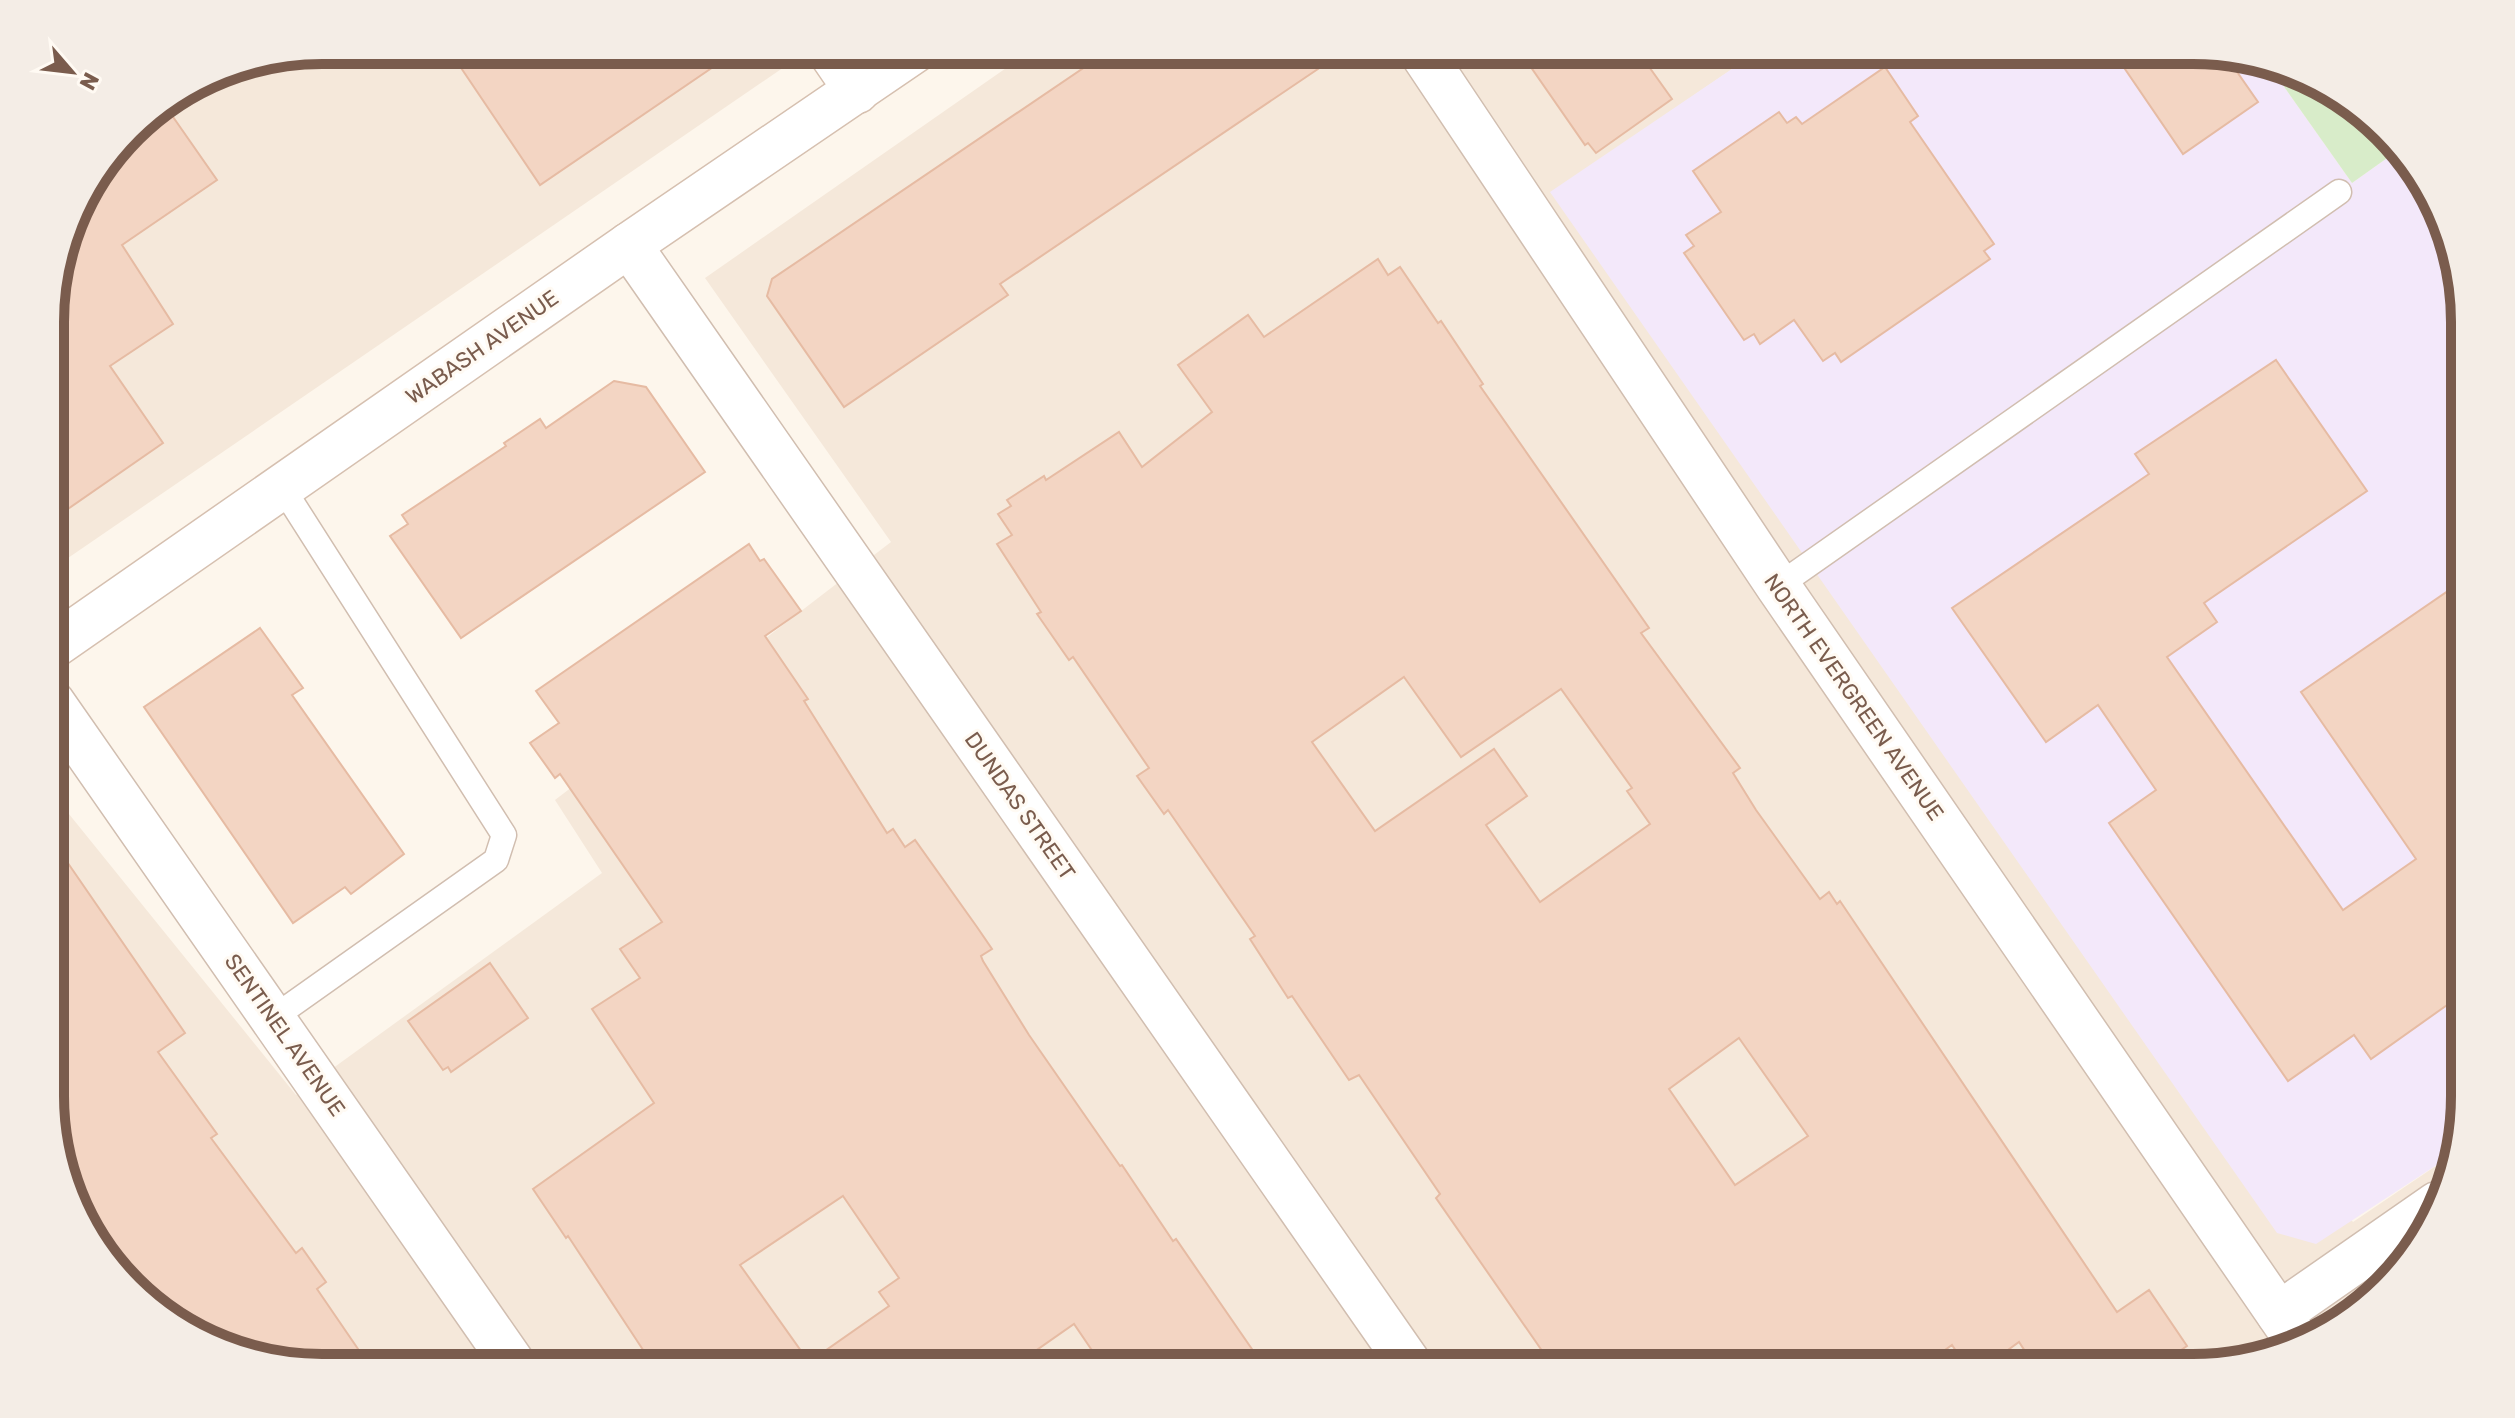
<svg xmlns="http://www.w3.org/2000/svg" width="2515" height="1418" font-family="Rubik,sans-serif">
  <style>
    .residential { fill: #f5e8da }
    .education { fill: #f3e8fa }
    .green { fill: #d8ecc9 }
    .building { fill: #f3d5c3; stroke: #e6bba3; stroke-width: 2; fill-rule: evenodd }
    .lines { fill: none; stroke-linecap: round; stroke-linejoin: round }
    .lane-casing { stroke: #d1beb0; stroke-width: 27 }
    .street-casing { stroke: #d1beb0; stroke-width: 47 }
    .secondary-casing { stroke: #d6c0b0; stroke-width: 47 }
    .lane { stroke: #fff; stroke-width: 24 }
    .street { stroke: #fff; stroke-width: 44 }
    .secondary { stroke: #fff; stroke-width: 44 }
    .labels { text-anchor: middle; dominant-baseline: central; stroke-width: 6; stroke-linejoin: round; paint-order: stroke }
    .street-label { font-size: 22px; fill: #7a5c4d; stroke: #fffaf3 }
    .rim { fill: none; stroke: #7a5c4d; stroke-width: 10 }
  </style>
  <rect width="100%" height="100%" fill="#fdf6ec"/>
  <!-- residential -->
  <g class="residential">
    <polygon points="322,50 809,50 52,569 52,287 142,118 218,71"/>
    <polygon points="1032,50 1760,50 1551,193 2353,1222 2452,1155 2429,1232 2344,1322 2210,1367 322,1368 186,1332 96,1247 52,1131 52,793 296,1095 602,873 555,800 891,542 705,278"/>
  </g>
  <!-- education -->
  <polygon class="education" points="1760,50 2193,50 2273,71 2352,183 2397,151 2419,171 2464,304 2464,1113 2452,1155 2316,1244 2277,1233 1550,192"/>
  <!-- green -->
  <polygon class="green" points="2273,71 2329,86 2397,151 2352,183"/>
  <!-- building -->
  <g class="building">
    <polygon points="449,50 738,50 540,185"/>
    <polygon points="1110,50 1346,50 1000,284 1008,295 844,407 767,296 772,279"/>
    <polygon points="1519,50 1637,50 1672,99 1596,153 1588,143 1585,145"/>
    <polygon points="2112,50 2193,50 2228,59 2258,102 2183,154"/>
    <polygon points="1885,67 1918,116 1910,122 1994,244 1984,251 1990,259 1841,362 1835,353 1823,361 1794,320 1760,344 1754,334 1744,340 1684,253 1694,246 1686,235 1721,212 1693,171 1779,112 1787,123 1796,117 1802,124"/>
    <polygon points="164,104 217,180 122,245 173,324 110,366 163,443 52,520 52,287 78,201 142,118"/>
    <path d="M1378 259 1388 275 1400 267 1438 323 1441 321 1483 384 1480 386 1649 628 1641 633 1740 768 1733 773 1756 810 1820 899 1829 892 1837 904 1840 901 2117 1312 2149 1290 2187 1346 2156 1367 2036 1368 2019 1342 1983 1368H1967L1952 1345 1920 1368H1554L1436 1198 1440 1194 1359 1075 1349 1080 1292 996 1288 998 1250 939 1255 936 1168 810 1164 814 1137 776 1149 768 1073 657 1069 660 1037 614 1041 612 997 544 1012 535 998 514 1011 506 1007 500 1044 476 1046 480 1119 432 1142 467 1212 412 1178 365 1248 315 1264 337ZM1404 677 1461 757 1561 689 1632 788 1627 791 1650 824 1540 902 1486 825 1527 796 1494 749 1375 831 1312 742ZM1739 1038 1808 1136 1735 1185 1669 1089Z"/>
    <polygon points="2276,360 2367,491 2204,603 2217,622 2167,657 2343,910 2416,859 2301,692 2464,580 2464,993 2371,1059 2354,1035 2288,1081 2109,823 2156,790 2098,705 2046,742 1952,608 2149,474 2135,454"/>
    <polygon points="614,381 646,387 705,472 461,638 390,536 408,524 402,515 506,446 504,443 540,419 546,428"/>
    <path d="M749 544 760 561 764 559 801 611 765 636 808 699 804 701 887 833 893 829 905 847 915 840 977 927 992 949 981 956 983 961 1029 1035 1120 1166 1122 1165 1173 1241 1176 1239 1265 1368H1104L1074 1324 1011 1368H655L568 1236 566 1238 533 1189 654 1103 592 1009 640 978 620 949 662 922 560 774 555 778 530 743 559 723 536 691ZM843 1196 899 1278 879 1292 889 1306 809 1362 740 1265Z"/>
    <polygon points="260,628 303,688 292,695 404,854 351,894 345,887 293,923 144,707"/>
    <polygon points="52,840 185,1033 158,1052 217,1134 211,1138 296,1253 302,1248 326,1282 317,1289 371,1368 322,1368 187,1332 160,1294 152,1299 96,1247 52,1131"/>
    <polygon points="490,963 528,1018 451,1072 448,1067 443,1070 408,1021"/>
  </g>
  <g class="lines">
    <defs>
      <g id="lane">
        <polyline points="1778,586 2339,192"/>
        <polyline points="273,1018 496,860 504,835 282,487"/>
      </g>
      <g id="street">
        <polyline points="1420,50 1778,586 2296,1339"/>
        <polyline points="629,245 1412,1368"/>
        <polyline points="52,702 516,1368"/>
        <polyline points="2279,1314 2437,1204"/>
      </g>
      <g id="secondary">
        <polyline points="829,50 857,91"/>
        <polyline points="52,647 629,245 915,50"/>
      </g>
    </defs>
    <!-- lane casing -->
    <use href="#lane" class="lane-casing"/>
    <!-- street casing -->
    <use href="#street" class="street-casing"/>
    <!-- secondary casing -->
    <use href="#secondary" class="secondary-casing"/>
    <!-- lane -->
    <use href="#lane" class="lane"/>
    <!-- street -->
    <use href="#street" class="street"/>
    <!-- secondary -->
    <use href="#secondary" class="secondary"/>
  </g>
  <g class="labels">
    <!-- street labels -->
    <g class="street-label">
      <text transform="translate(482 347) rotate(-35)">WABASH AVENUE</text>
      <text transform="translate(1854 697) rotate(55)">NORTH EVERGREEN AVENUE</text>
      <text transform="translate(1020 806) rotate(55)">DUNDAS STREET</text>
      <text transform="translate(285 1035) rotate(55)">SENTINEL AVENUE</text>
    </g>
  </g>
  <!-- crop -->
  <path d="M0 0H2515V1418H0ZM322 64H2193A258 258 0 0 1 2451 322V1096A258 258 0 0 1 2193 1354H322A258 258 0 0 1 64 1096V322A258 258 0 0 1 322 64Z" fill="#f4ede6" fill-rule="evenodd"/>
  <path class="rim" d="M322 64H2193A258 258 0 0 1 2451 322V1096A258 258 0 0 1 2193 1354H322A258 258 0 0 1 64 1096V322A258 258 0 0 1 322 64Z"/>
  <!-- north arrow -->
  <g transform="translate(72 72) rotate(118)" stroke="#fffaf3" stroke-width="6" paint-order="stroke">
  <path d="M0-6L14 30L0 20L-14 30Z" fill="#7a5c4d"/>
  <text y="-12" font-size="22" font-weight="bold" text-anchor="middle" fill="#7a5c4d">N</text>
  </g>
</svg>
